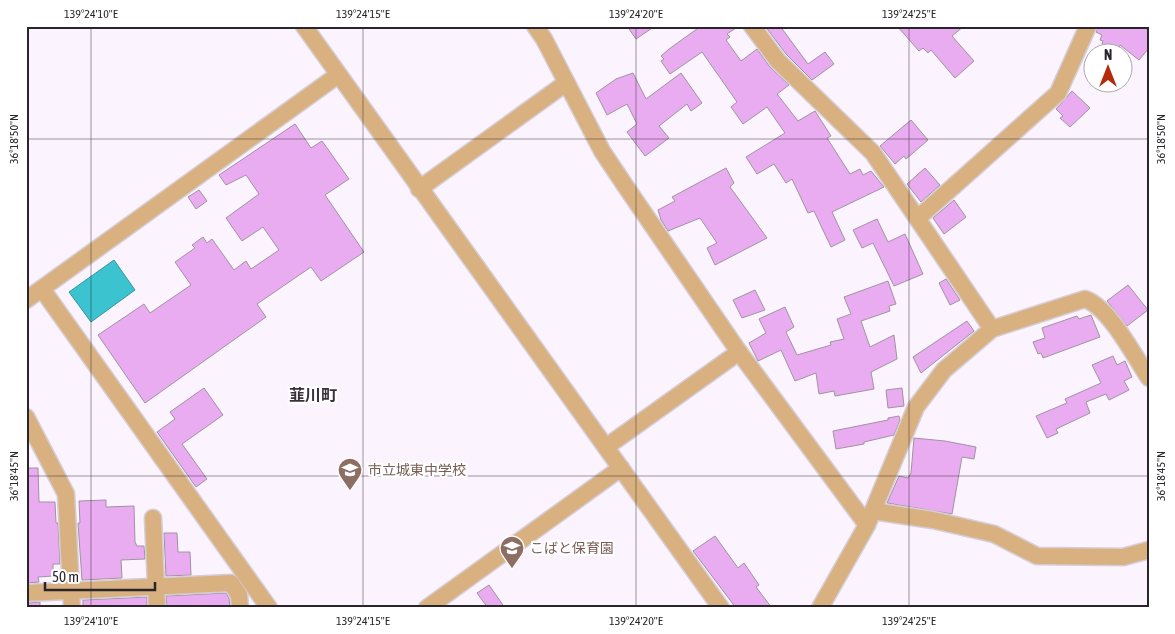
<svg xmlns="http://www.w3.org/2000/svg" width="1175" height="634" font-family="'Asap Condensed','Noto Sans JP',sans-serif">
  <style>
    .water { fill: #3bc4d0; stroke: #36949e }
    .building { fill: #e9acf0; stroke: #a093a1 }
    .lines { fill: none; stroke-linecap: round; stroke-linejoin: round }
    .minor-casing { stroke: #d5ced7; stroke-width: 19 }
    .minor { stroke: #d9b181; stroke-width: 16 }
    .ticks { fill: none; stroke: #29252b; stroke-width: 1; stroke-opacity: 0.45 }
    .labels { text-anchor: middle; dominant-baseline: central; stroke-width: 4.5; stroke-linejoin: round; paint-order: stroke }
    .education-label { font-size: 14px; fill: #785e54; stroke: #fff; text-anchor: start }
    .quarter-label { font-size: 16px; font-weight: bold; fill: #39303c; stroke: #fff }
    .neatline { fill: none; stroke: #29252b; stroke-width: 2 }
    .ticks-label { font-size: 12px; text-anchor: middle; fill: #29252b }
  </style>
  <rect width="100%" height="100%" fill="#fbf3fd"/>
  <!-- water -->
  <polygon class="water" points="114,260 135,290 91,322 69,292"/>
  <!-- building -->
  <g class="building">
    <polygon points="627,26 655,26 636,39"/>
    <polygon points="701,26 739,26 727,34 730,37 726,40 741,61 757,49 770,67 789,85 777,94 798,121 815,111 831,136 827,138 850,174 860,169 863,175 871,171 884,187 832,212 845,240 831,247 814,211 808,213 792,179 786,183 774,164 757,174 746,157 785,133 767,107 743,124 731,107 737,102 702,52 670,74 661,61 664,59 661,56 669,49"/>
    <polygon points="765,26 780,26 808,64 825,52 834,64 812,80 786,54"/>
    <polygon points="897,26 964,26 952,36 974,61 955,78 931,50 928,53 923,48 919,51"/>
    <polygon points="1098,26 1143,26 1149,31 1149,48 1139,60 1120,45 1118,50 1102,44 1103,41 1100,40 1102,35 1096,32"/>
    <polygon points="633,73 646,99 681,73 702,103 691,111 687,104 659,126 669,138 645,156 627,132 637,124 627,104 607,115 596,93 616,79"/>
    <polygon points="1072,91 1090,108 1070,127 1060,118 1063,116 1056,109"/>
    <polygon points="911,120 928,140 906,159 904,156 895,164 880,146"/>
    <polygon points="295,124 311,148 322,141 349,179 325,195 364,252 321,281 311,267 257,304 266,317 145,403 98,335 144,304 150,313 191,285 175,262 195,248 192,245 203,237 207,243 212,239 234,270 246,261 251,269 279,250 263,227 242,241 226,218 259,194 246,175 226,185 219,175"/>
    <polygon points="726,168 734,183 730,187 767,238 715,265 707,248 717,243 700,218 668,231 661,220 658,210 675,201 672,197"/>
    <polygon points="925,168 940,185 921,202 907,184"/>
    <polygon points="199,190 207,201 196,209 188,197"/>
    <polygon points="954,200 966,217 944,234 933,218"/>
    <polygon points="877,219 888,242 905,234 923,274 894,286 873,243 862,248 853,230"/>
    <polygon points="946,279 960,300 950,305 939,283"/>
    <polygon points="888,281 896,304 889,306 890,311 861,321 870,347 894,335 897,359 871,372 874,389 835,396 834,391 819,394 816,373 795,381 781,350 758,361 749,343 766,333 759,319 785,307 794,327 786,332 797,355 831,345 830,342 844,339 837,319 851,314 844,297"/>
    <polygon points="1128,285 1148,310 1127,326 1107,301"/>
    <polygon points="755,290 765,310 742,318 733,300"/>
    <polygon points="1091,315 1100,337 1043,358 1041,353 1038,354 1033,342 1045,338 1042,328 1077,316 1079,319"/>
    <polygon points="967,321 974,331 921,373 913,357"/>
    <polygon points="1113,356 1117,365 1125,361 1132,377 1124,381 1129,390 1109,400 1106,394 1086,402 1090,413 1056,429 1058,433 1047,438 1036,416 1067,403 1065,399 1101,383 1092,365"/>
    <polygon points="204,388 223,415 182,444 207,479 196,487 157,432 175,419 170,412"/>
    <polygon points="902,388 904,406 888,408 886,390"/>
    <polygon points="899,416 900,420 894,435 864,442 864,444 836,449 833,431 888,420 888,418"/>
    <polygon points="914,438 945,441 976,447 974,459 962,457 952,514 887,503 899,476 908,478 911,473"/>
    <polygon points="26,468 38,468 39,502 55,502 56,523 58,523 60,564 53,564 53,576 38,577 39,582 27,583"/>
    <polygon points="106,500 106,507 134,506 135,542 137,546 144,546 145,559 121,560 122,578 82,580 78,523 80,523 79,501"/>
    <polygon points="164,533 177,533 178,552 190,552 191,575 166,576"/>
    <polygon points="715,536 738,568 744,563 759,585 756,587 772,608 736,608 693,551"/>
    <polygon points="489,585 505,608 488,608 477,593"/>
    <polygon points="226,593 229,598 230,608 167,608 166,596"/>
    <polygon points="147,597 147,608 83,608 83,600"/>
    <polygon points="40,602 40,608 28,608 28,603"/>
  </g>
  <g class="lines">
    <defs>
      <g id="minor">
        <polyline points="304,26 721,608"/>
        <polyline points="535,26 544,39 602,151 624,184 739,352 867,525"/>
        <polyline points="752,26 778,61 873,153 992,329"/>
        <polyline points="419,189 566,83"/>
        <polyline points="918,218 1058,93 1088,26"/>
        <polyline points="42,289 269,608"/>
        <polyline points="26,300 338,75"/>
        <polyline points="26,417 66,494 72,608"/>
        <polyline points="606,447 739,352"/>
        <polyline points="873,511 933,520 994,534 1037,556 1123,557 1149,550"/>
        <polyline points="153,518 157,608"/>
        <polyline points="26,593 231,583 239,595 240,608"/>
        <polyline points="427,608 621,468"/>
        <path d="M820 608 867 525 916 407 944 370 992 329 1085 299C1110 308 1134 356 1149 378"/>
      </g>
    </defs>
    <!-- minor casing -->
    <use href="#minor" class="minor-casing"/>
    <!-- minor -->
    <use href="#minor" class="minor"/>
  </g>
  <!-- ticks -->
  <path class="ticks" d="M91 26V608M363 26V608M636 26V608M909 26V608M26 139H1149M26 476H1149"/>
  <!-- icons -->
  <defs>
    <symbol id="school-pin" viewBox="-11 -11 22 30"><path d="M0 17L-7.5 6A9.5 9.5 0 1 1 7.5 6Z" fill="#8d6e63" stroke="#fff"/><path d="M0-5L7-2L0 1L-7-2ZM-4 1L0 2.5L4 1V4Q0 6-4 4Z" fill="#fff"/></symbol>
  </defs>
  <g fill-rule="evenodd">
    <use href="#school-pin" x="336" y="456" width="28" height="38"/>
    <use href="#school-pin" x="498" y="534" width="28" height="38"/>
  </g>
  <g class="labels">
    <!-- education labels -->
    <g class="education-label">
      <text x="368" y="470">市立城東中学校</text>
      <text x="530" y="548">こばと保育園</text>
    </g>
    <!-- quarter labels -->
    <g class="quarter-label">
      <text x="313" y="395">韮川町</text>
    </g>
  </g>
  <!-- border -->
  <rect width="1175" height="634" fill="none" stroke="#ffffff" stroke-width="55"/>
  <!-- north arrow -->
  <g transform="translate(1108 68)"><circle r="24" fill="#ffffff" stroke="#a9a8aa"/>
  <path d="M0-4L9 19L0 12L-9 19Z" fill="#b5290c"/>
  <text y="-8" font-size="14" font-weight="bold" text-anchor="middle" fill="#29252b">N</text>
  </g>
  <!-- scale -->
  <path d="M45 582v8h110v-8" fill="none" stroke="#29252b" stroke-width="2.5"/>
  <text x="52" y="582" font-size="15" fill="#29252b" stroke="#ffffff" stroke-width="4" paint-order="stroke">50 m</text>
  <rect x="28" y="28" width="1120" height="578" class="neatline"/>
  <g class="ticks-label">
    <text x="91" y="18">139°24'10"E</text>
    <text x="363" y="18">139°24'15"E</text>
    <text x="636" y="18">139°24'20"E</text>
    <text x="909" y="18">139°24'25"E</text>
    <text transform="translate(14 139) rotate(-90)" y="4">36°18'50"N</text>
    <text transform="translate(1161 139) rotate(-90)" y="4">36°18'50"N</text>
    <text transform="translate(14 476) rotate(-90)" y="4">36°18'45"N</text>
    <text transform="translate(1161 476) rotate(-90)" y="4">36°18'45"N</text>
    <text x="91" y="625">139°24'10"E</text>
    <text x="363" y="625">139°24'15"E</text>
    <text x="636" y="625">139°24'20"E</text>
    <text x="909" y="625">139°24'25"E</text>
  </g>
</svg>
